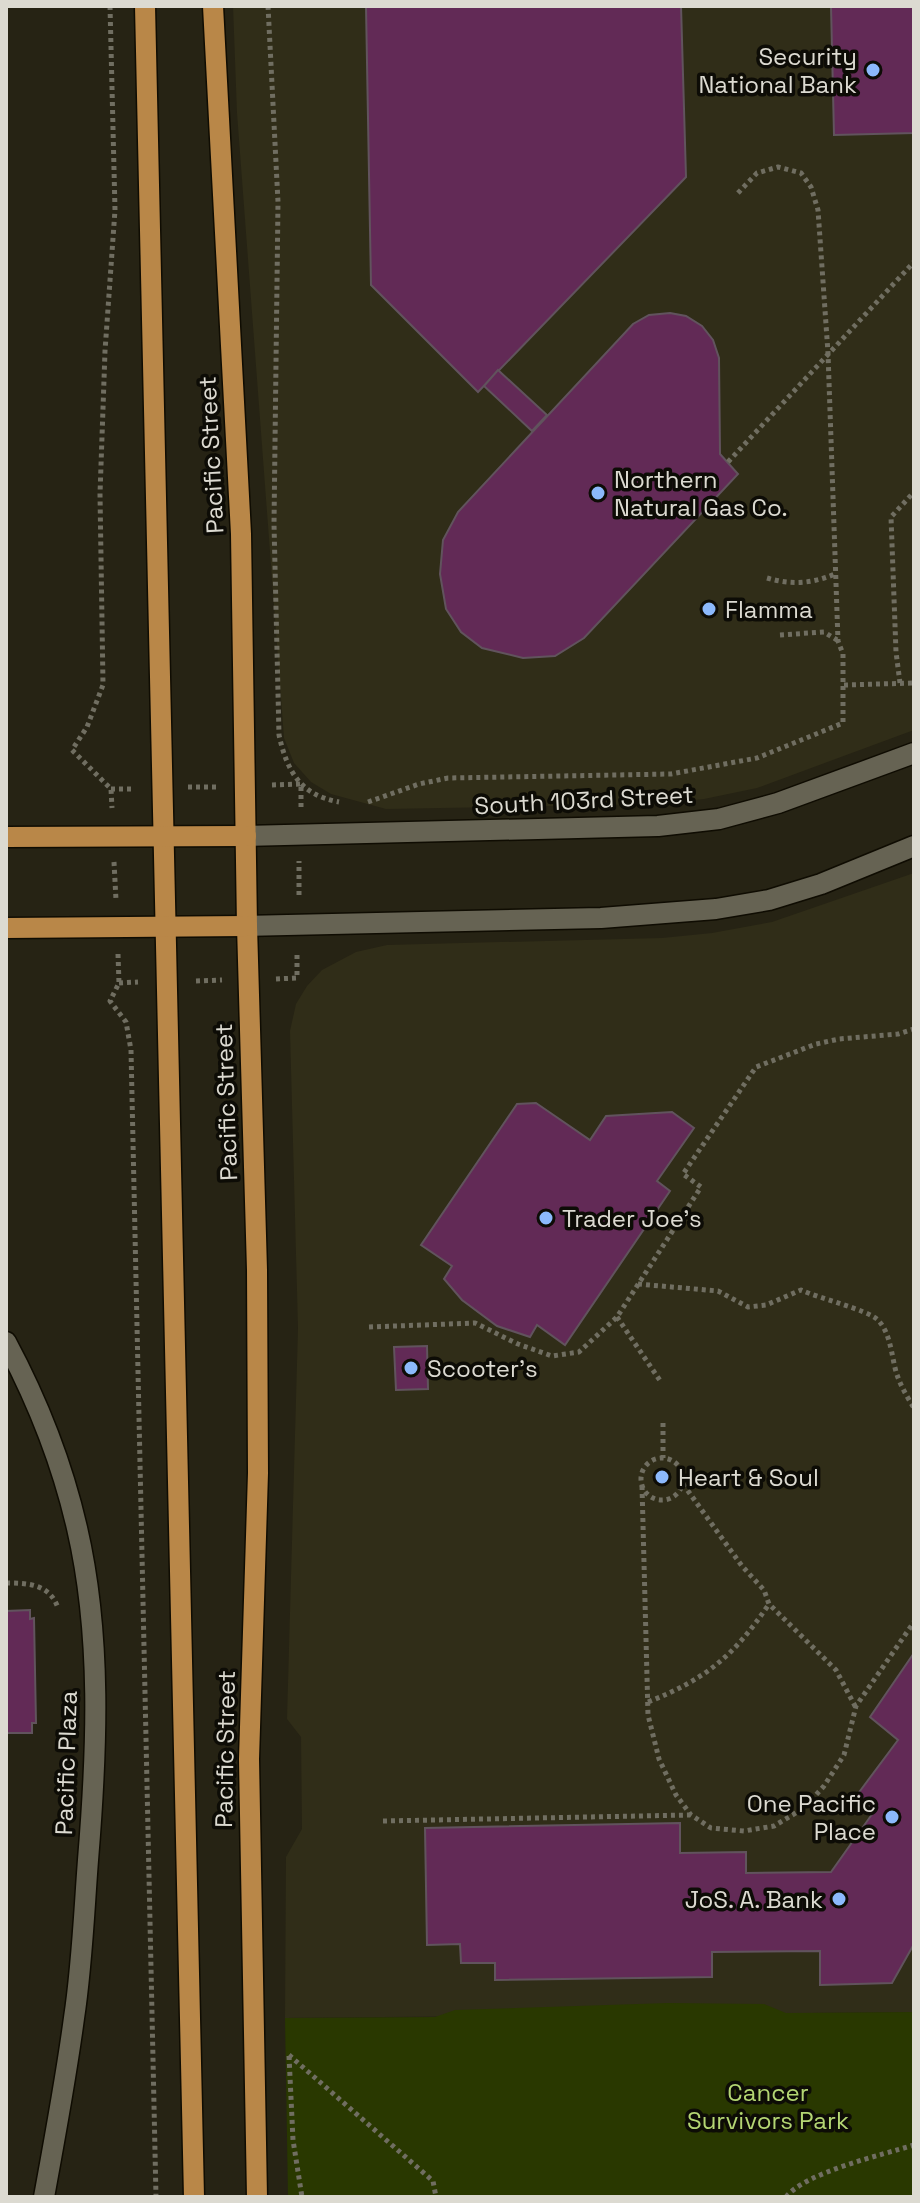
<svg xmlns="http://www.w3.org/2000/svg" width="920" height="2203" font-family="'Space Grotesk',sans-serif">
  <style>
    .built { fill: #302d18 }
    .green { fill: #293800 }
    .building { fill: #622a56; stroke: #61535d; stroke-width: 2 }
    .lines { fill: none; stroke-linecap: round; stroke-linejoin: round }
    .minor-casing { stroke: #0f0c02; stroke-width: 23 }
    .major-casing { stroke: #0f0c02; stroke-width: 23 }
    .path { stroke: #706e61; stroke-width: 5; stroke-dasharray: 4 4; stroke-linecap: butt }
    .minor { stroke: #666353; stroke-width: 20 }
    .major { stroke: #b98748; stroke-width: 20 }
    .poi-dot { fill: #8cb9fc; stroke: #0d0c06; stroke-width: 3 }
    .labels { text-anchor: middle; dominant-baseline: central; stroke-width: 7; stroke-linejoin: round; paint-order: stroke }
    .poi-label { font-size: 24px; fill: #dcdad1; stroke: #0d0c06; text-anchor: start }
    .street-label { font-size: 24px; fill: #dcdad1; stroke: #0d0c06 }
    .park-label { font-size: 24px; fill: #b4d673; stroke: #0d0c06 }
  </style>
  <rect width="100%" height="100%" fill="#262314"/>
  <!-- built -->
  <g class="built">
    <polygon points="233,6 914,6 914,730 757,788 704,799 659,804 386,809 331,794 311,782 294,763 284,738 237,113"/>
    <polygon points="914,873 914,2012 285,2018 286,1857 302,1829 301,1737 287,1719 298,1328 290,1031 296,1004 307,986 322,970 356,952 387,945 662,938 712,933 772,922"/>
  </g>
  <!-- green -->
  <polygon class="green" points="668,2003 764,2004 786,2013 914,2012 914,2197 288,2197 285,2018 435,2017 455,2010"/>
  <!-- building -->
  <g class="building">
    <polygon points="366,6 681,6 686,177 478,392 371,285"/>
    <polygon points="831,6 914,6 914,133 834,135"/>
    <polygon points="670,313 686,316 702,326 713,340 719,358 720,454 738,474 584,638 555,656 523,658 482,648 461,632 446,609 440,574 443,540 458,512 633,324 649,315"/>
    <polygon points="498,370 547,415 532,431 484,386"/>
    <polygon points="536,1103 590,1140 606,1116 672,1112 694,1128 657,1181 670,1191 565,1345 537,1325 530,1337 497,1326 462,1300 444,1279 452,1266 421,1245 517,1104"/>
    <polygon points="427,1346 428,1389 396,1390 394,1347"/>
    <polygon points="30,1610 30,1619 34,1618 36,1723 32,1723 32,1733 6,1733 6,1611"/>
    <polygon points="914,1653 914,1944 892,1983 820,1985 820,1951 712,1952 712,1977 495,1980 495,1963 461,1963 460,1944 427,1945 425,1828 680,1823 680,1853 746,1852 746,1873 831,1872 875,1810 857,1795 898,1740 870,1717"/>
  </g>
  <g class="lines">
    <defs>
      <g id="minor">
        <polyline points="246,836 658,826 719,819 778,803 914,753"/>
        <polyline points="247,926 601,918 716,909 769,900 821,884 914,846"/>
        <path d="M6 1342C37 1400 62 1463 77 1528 102 1636 97 1751 88 1860 84 1913 82 1966 74 2018 66 2078 55 2137 44 2197"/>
      </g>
      <g id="major">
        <polyline points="145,6 194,2197"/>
        <polyline points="213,6 241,534 247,926 257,1270 258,1473 249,1759 257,2197"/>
        <polyline points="6,837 246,836"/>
        <polyline points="6,928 247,926"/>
      </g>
    </defs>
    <!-- minor casing -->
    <use href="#minor" class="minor-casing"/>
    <!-- major casing -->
    <use href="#major" class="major-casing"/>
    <!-- path -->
    <g class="path">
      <polyline points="110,6 115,210 105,351 100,494 103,685 87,727 72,750 111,789 112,808"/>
      <path d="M268 6 278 202 274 524 279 735C287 771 300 795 339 802"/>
      <polyline points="728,462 914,262"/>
      <path d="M767 578C791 585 811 584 835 574"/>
      <polyline points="780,635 824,632 837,640"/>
      <polyline points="900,683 896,652 891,517 914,492"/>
      <polyline points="844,685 914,683"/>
      <polyline points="272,785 301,784"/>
      <polyline points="188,787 218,787"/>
      <polyline points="111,789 134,789"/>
      <polyline points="368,802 419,784 448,778 671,774 757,758 843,723 843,654 838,641 828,353 818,210 811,187 801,173 778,167 757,173 737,194"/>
      <polyline points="301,807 301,785"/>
      <polyline points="114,862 116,900"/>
      <polyline points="299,895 299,861"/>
      <polyline points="118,954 119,983 110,1001 126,1022 131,1050 156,2197"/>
      <polyline points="276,979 297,978 297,953"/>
      <polyline points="196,981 222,980"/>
      <polyline points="119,983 138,982"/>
      <path d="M638 1284 718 1291 748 1307 766 1305 801 1290C818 1298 868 1310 878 1320 893 1336 891 1362 899 1380 903 1390 909 1400 914 1408"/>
      <polyline points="617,1317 661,1382"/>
      <polyline points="369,1327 475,1323 518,1344 552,1356 579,1352 617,1317 701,1187 683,1174 756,1067 816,1044 839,1039 898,1034 914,1029"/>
      <polyline points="663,1423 663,1458"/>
      <circle cx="662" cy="1479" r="21"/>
      <polyline points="683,1484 742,1566 764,1590 769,1604 836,1670 855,1706"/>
      <polyline points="642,1486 648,1715 659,1759 676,1795 691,1815 711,1828 744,1831 774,1826 804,1808 824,1786 844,1755 856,1706 914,1622"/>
      <path d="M6 1583C28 1583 50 1584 58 1608"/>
      <path d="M648 1702C706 1679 734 1656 769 1604"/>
      <polyline points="383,1821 690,1815"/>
      <polyline points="289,2055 433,2181 436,2197"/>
      <polyline points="289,2056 293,2140 302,2197"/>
      <path d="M786 2197C806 2172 882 2155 914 2145"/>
    </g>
    <!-- minor -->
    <use href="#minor" class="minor"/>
    <!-- major -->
    <use href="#major" class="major"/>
  </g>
  <!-- markers -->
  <g class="poi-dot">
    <circle cx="873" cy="70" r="8"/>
    <circle cx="598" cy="493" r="8"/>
    <circle cx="709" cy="609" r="8"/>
    <circle cx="546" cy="1218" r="8"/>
    <circle cx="411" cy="1368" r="8"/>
    <circle cx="662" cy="1477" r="8"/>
    <circle cx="892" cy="1817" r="8"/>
    <circle cx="839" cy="1899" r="8"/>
  </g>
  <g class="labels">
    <!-- poi labels -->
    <g class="poi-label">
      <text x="857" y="56" text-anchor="end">Security<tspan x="857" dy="28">National Bank</tspan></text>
      <text x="614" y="479">Northern<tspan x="614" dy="28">Natural Gas Co.</tspan></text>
      <text x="725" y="609">Flamma</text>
      <text x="562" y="1218">Trader Joe's</text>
      <text x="427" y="1368">Scooter's</text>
      <text x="678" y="1477">Heart &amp; Soul</text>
      <text x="876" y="1803" text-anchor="end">One Pacific<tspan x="876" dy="28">Place</tspan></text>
      <text x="823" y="1899" text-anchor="end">JoS. A. Bank</text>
    </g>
    <!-- street labels -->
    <g class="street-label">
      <text transform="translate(211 455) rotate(-93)">Pacific Street</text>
      <text transform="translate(584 800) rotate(-3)">South 103rd Street</text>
      <text transform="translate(226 1102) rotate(-92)">Pacific Street</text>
      <text transform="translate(225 1749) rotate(-89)">Pacific Street</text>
      <text transform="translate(66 1763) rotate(-88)">Pacific Plaza</text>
    </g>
    <!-- park labels -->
    <g class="park-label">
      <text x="768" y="2092">Cancer<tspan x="768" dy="28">Survivors Park</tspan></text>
    </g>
  </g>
  <!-- border -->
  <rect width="920" height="2203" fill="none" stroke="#dcdad1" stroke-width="16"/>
</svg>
